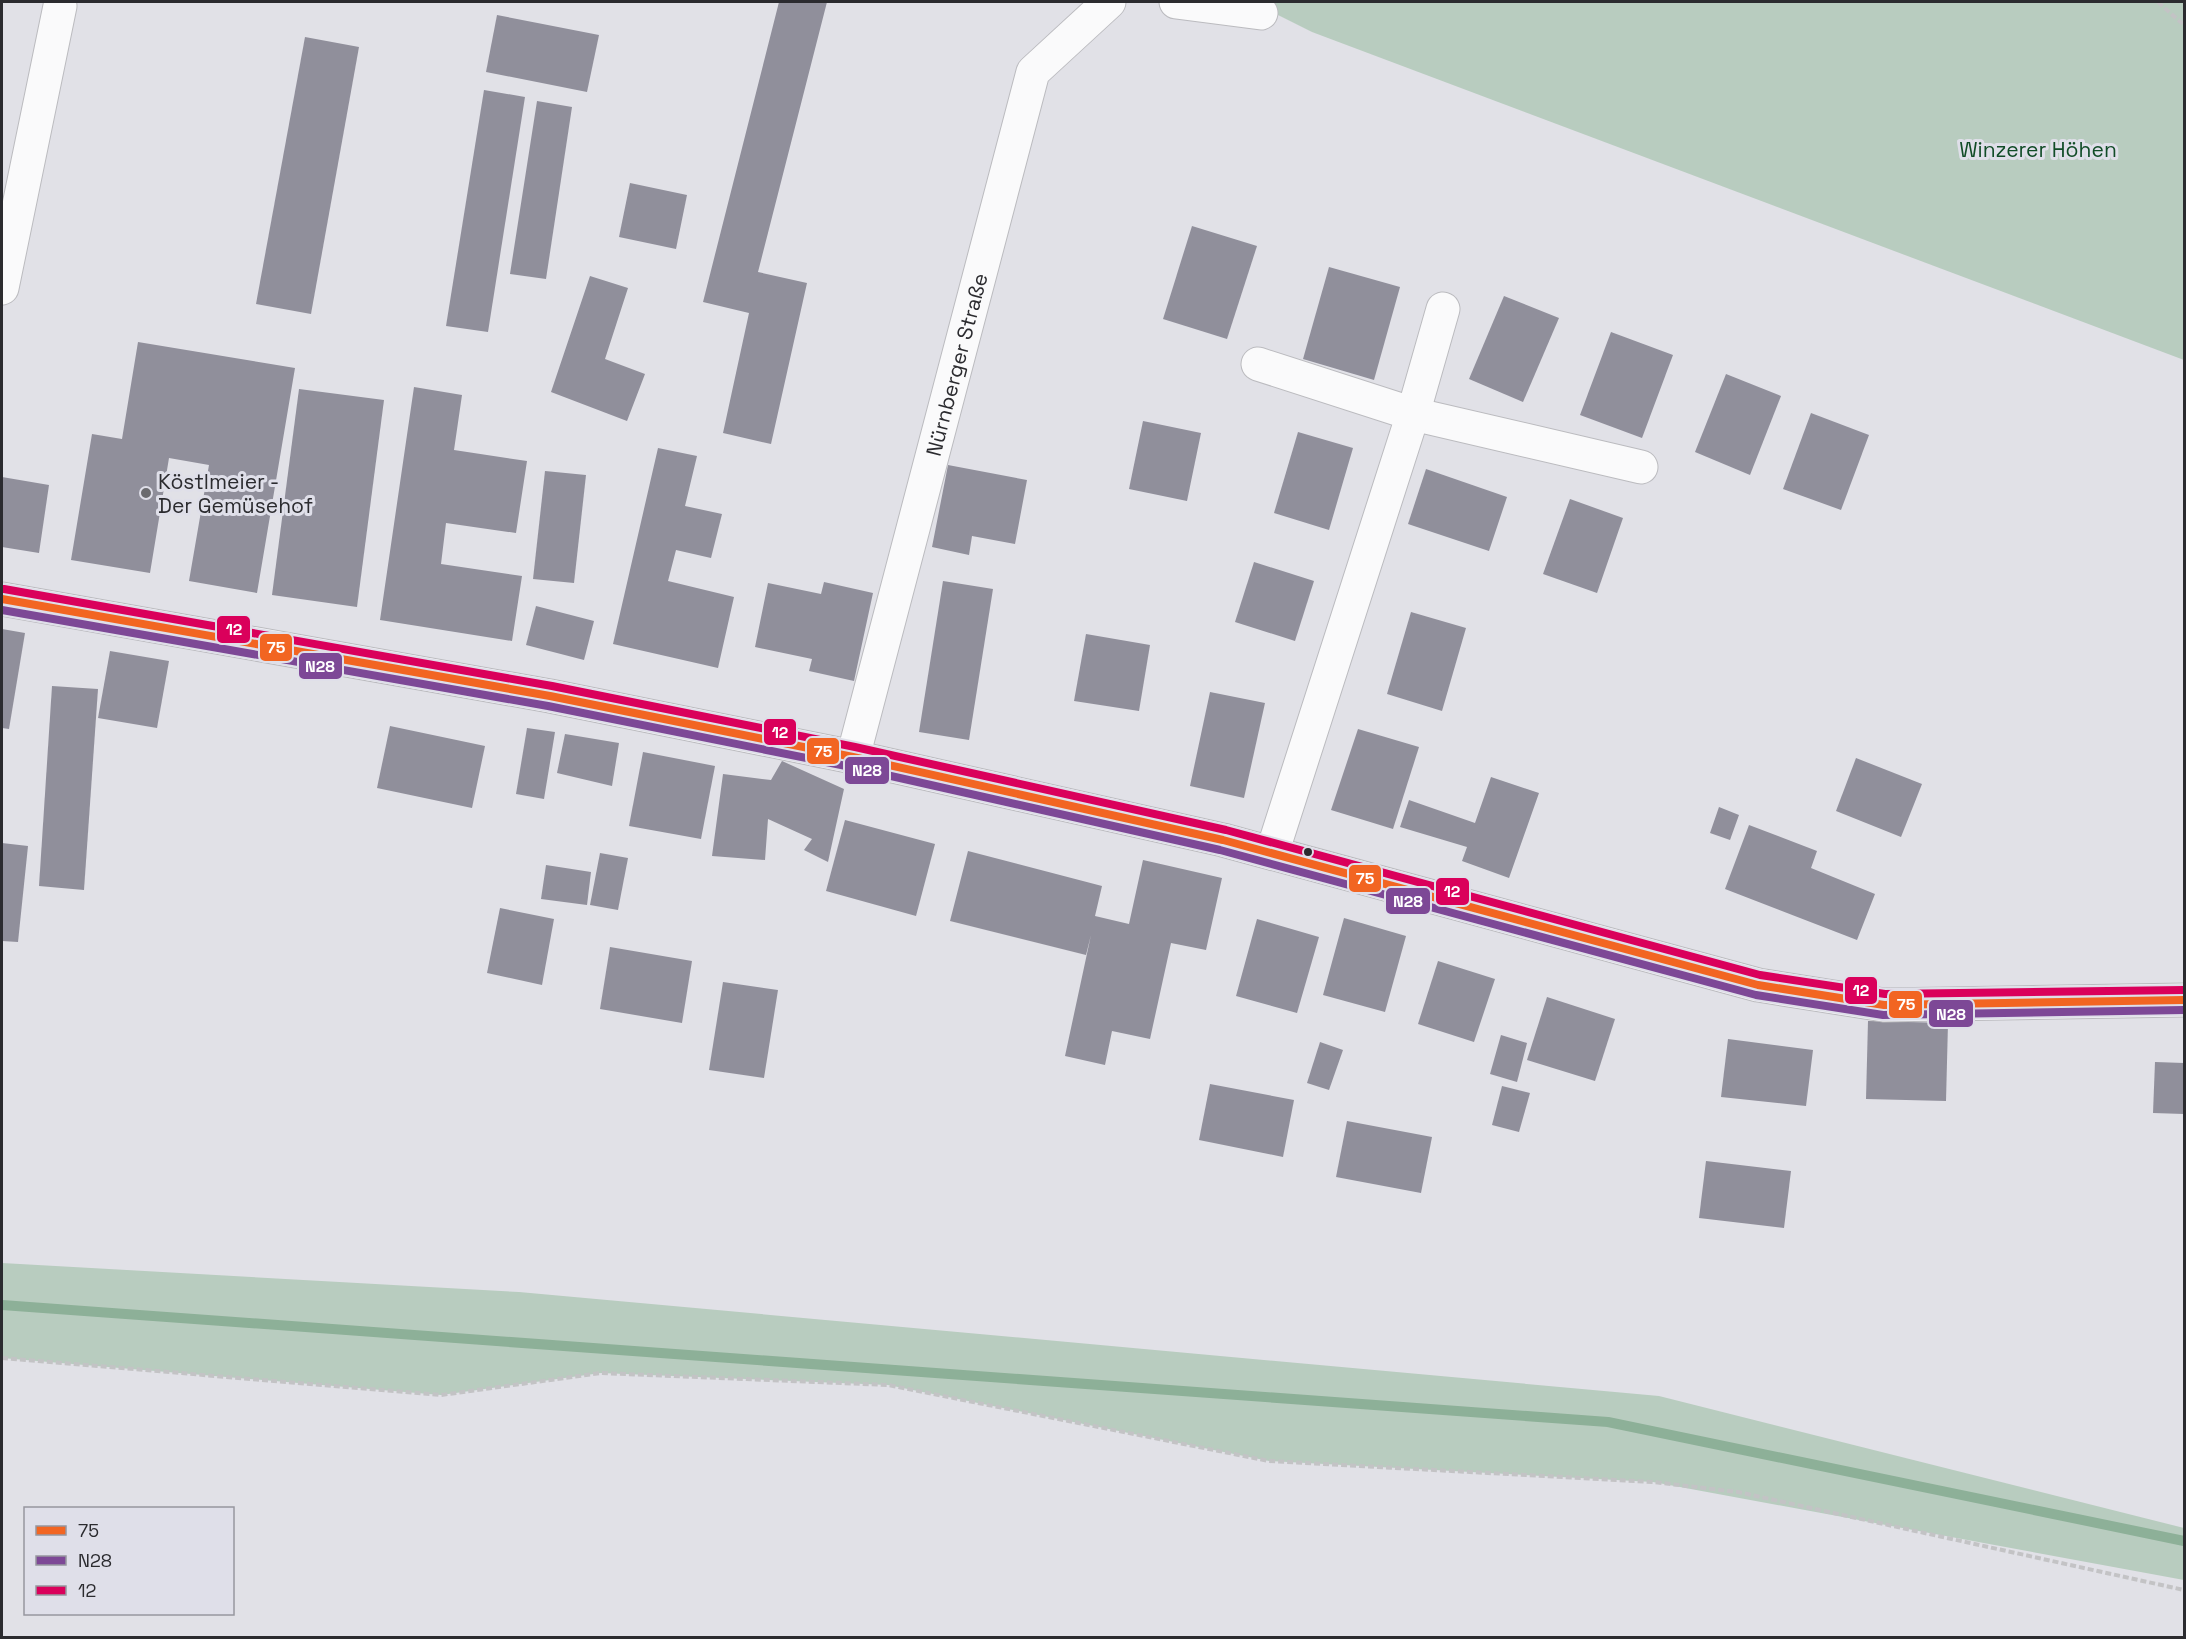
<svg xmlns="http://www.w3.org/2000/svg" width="2186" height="1639" font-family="'Space Grotesk',sans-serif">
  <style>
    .green { fill: #b8ccbf }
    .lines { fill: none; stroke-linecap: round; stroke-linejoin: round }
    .stream { stroke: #8db098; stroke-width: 10 }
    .building { fill: #908f9b }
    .minor-casing { stroke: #bbbbbf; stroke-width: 35 }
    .path { stroke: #c3c3c5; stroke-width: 4; stroke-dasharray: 6 3; stroke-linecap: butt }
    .minor { stroke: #fafafb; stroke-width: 33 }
    .bus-1-casing { stroke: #dfdfe9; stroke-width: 12 }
    .bus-2-casing { stroke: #dfdfe9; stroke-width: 12 }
    .bus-3-casing { stroke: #dfdfe9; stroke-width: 12 }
    .bus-1 { stroke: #f26522; stroke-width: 8 }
    .bus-2 { stroke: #7d4896; stroke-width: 8 }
    .bus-3 { stroke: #da005b; stroke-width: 8 }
    .poi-dot { fill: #6b6b6f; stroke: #dfdfe9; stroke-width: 2 }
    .bus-dot { fill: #2b2b2f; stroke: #dfdfe9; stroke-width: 2 }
    .labels { text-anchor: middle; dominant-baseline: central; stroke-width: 6; stroke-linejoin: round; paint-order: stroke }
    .park-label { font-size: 21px; fill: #114c27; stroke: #dfdfe9 }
    .street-label { font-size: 21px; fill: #2b2b2f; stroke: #dfdfe9 }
    .poi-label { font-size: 21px; fill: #2b2b2f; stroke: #dfdfe9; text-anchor: start }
    .line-badge { stroke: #dfdfe9; stroke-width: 2 }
    .badge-label { font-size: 16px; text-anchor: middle; font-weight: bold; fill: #fff }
  </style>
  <rect width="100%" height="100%" fill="#e1e1e7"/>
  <!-- green -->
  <g class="green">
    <polygon points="1252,2 2184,2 2184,360 1312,32"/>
    <polygon points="2,1263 519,1292 1659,1396 2184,1528 2184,1580 1653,1482 1269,1461 888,1385 601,1373 441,1395 2,1358"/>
  </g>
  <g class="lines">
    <!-- stream -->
    <polyline class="stream" points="2,1305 1608,1422 2184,1541"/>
  </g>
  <!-- building -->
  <g class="building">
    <polygon points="779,2 827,2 758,272 807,283 771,444 723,433 749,313 703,302"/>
    <polygon points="497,15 599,35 587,92 486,72"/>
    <polygon points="305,37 359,47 311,314 256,304"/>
    <polygon points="484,90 525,97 488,332 446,326"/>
    <polygon points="537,101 572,107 546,279 510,274"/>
    <polygon points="630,183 687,195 676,249 619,237"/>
    <polygon points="1192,226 1257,246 1227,339 1163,319"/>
    <polygon points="1329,267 1400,287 1374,380 1303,359"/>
    <polygon points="590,276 628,288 605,359 645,374 627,421 551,392"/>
    <polygon points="1504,296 1559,318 1523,402 1469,379"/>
    <polygon points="1611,332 1673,355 1642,438 1580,415"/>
    <polygon points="138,342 295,368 257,593 189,581 209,465 169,458 150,573 71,560 92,434 122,439"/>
    <polygon points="1726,374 1781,396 1750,475 1695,452"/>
    <polygon points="414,387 462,395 454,450 527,461 516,533 446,523 441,564 522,576 512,641 380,620"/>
    <polygon points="299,389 384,400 357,607 272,595"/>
    <polygon points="1811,413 1869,435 1841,510 1783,489"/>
    <polygon points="1143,421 1201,433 1187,501 1129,489"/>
    <polygon points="1298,432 1353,448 1329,530 1274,513"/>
    <polygon points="658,448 697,456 685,506 722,514 711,558 676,550 668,581 734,597 718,668 613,644"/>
    <polygon points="948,465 1027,480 1015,544 972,536 969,555 932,547"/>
    <polygon points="1426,469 1507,497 1489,551 1408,524"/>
    <polygon points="545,471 586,475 574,583 533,579"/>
    <polygon points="2,477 49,485 39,553 2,547"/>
    <polygon points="1570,499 1623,518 1597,593 1543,574"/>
    <polygon points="1254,562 1314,581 1295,641 1235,622"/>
    <polygon points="943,581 993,589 969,740 919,732"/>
    <polygon points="824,582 873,593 854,681 809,671 812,659 755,647 768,583 821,594"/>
    <polygon points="536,606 594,621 584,660 526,645"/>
    <polygon points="1411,612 1466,628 1442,711 1387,694"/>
    <polygon points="2,629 25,633 9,729 2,728"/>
    <polygon points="1086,634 1150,645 1139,711 1074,701"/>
    <polygon points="110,651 169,661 157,728 98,718"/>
    <polygon points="52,686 98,689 84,890 39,886"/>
    <polygon points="1210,692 1265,703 1244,798 1190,786"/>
    <polygon points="390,726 485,746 472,808 377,788"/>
    <polygon points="527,728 555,732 544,799 516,794"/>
    <polygon points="1358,729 1419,747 1393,829 1331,810"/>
    <polygon points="565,734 619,743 612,786 557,773"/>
    <polygon points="643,752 715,766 701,839 629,826"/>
    <polygon points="1856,758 1922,784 1901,837 1836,811"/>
    <polygon points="782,761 844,789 828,862 804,850 812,839 768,819 765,860 712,856 723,774 771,780"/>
    <polygon points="1491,777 1539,793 1509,878 1462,861 1467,847 1400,827 1409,800 1475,823"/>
    <polygon points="1719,807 1739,815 1730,840 1710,833"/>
    <polygon points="845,820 935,844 916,916 826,891"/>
    <polygon points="1749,825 1817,851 1811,868 1875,894 1857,940 1725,889"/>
    <polygon points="2,843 28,846 18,942 2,941"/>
    <polygon points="968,851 1102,886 1095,916 1129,924 1143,860 1222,878 1206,950 1171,943 1150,1039 1112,1031 1105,1065 1065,1056 1091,935 1086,955 950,921"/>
    <polygon points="600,853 628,858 618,910 590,905"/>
    <polygon points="546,865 591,872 587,905 541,899"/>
    <polygon points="500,908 554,919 542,985 487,973"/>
    <polygon points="1344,918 1406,936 1385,1012 1323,995"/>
    <polygon points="1257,919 1319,937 1297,1013 1236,996"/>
    <polygon points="610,947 692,961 682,1023 600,1009"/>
    <polygon points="1438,961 1495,979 1474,1042 1418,1024"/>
    <polygon points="723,982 778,990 764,1078 709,1070"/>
    <polygon points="1547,997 1615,1019 1595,1081 1527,1060"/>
    <polygon points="1868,1021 1948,1023 1946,1101 1866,1099"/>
    <polygon points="1501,1035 1527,1043 1517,1082 1490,1074"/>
    <polygon points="1728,1039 1813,1050 1806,1106 1721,1097"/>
    <polygon points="1320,1042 1343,1050 1329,1090 1307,1083"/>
    <polygon points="2155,1062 2184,1063 2184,1114 2153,1113"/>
    <polygon points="1210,1084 1294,1100 1283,1157 1199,1140"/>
    <polygon points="1502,1086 1530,1093 1519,1132 1492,1125"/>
    <polygon points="1347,1121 1432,1137 1421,1193 1336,1177"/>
    <polygon points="1706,1161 1791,1171 1784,1228 1699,1218"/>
  </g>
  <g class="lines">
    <defs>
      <g id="minor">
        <polyline points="1176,2 1261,13"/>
        <polyline points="2,288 60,6"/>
        <polyline points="1258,364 1413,414 1641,467"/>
        <polyline points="2,599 550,696 853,757 1223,840 1758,985 1884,1005 2184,1000"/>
        <path id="s1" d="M853 757 1033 72 1109 2"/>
        <polyline points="1272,853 1413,414 1443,309"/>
      </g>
    </defs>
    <!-- minor casing -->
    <use href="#minor" class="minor-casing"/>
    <!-- path -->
    <g class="path">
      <polyline points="2158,2 2184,25"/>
      <polyline points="2,1358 441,1395 601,1373 888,1385 1269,1461 1653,1482 1738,1492 2184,1590"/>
    </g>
    <!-- minor -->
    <use href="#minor" class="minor"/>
    <defs>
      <polyline id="bus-1" points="2,599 550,696 853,757 1223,840 1758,985 1884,1005 2184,1000"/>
      <polyline id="bus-2" points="2,610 548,706 851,767 1220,850 1756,995 1883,1015 2184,1010"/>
      <polyline id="bus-3" points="4,589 552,686 855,747 1226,830 1760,975 1885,994 2184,990"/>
    </defs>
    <!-- bus-1 casing -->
    <use href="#bus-1" class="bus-1-casing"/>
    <!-- bus-2 casing -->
    <use href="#bus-2" class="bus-2-casing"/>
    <!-- bus-3 casing -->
    <use href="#bus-3" class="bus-3-casing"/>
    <!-- bus-1 -->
    <use href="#bus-1" class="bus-1"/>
    <!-- bus-2 -->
    <use href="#bus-2" class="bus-2"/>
    <!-- bus-3 -->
    <use href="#bus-3" class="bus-3"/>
  </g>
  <!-- markers -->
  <circle class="poi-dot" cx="146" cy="493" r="6"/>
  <circle class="bus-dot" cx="1308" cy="852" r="5"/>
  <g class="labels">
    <!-- park labels -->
    <g class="park-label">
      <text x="2038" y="149">Winzerer Höhen</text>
    </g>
    <!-- street labels -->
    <g class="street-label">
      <text stroke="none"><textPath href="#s1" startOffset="406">Nürnberger Straße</textPath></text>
    </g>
    <!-- poi labels -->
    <g class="poi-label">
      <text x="158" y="481">Köstlmeier -<tspan x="158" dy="24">Der Gemüsehof</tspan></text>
    </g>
  </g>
  <g class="line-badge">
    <rect x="216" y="615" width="35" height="29" rx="6" fill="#da005b"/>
    <rect x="259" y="633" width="34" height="29" rx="6" fill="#f26522"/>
    <rect x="298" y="652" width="45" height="28" rx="6" fill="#7d4896"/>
    <rect x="763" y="718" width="34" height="28" rx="6" fill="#da005b"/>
    <rect x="806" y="737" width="34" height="28" rx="6" fill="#f26522"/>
    <rect x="844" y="756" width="46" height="29" rx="6" fill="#7d4896"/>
    <rect x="1348" y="864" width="34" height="29" rx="6" fill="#f26522"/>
    <rect x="1435" y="877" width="35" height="29" rx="6" fill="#da005b"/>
    <rect x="1385" y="887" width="46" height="28" rx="6" fill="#7d4896"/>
    <rect x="1844" y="976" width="34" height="29" rx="6" fill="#da005b"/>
    <rect x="1888" y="990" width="35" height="29" rx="6" fill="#f26522"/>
    <rect x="1928" y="999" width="46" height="29" rx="6" fill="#7d4896"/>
  </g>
  <g class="badge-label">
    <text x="234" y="635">12</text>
    <text x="276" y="653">75</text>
    <text x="320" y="672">N28</text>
    <text x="780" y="738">12</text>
    <text x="823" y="757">75</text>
    <text x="867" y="776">N28</text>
    <text x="1365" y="884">75</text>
    <text x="1452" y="897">12</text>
    <text x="1408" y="907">N28</text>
    <text x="1861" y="996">12</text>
    <text x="1906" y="1010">75</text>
    <text x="1951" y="1020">N28</text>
  </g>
  <!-- border -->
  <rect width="2186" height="1639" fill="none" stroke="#2b2b2f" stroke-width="6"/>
  <!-- legend -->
  <rect x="24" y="1507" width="210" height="108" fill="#dfdfe9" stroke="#97979f" stroke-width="1.5"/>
  <rect x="36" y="1526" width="30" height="9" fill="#f26522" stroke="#97979f" stroke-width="1.5"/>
  <text x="78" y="1537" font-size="18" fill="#2b2b2f">75</text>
  <rect x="36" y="1556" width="30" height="9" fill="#7d4896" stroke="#97979f" stroke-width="1.5"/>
  <text x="78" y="1567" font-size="18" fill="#2b2b2f">N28</text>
  <rect x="36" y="1586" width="30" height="9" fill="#da005b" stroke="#97979f" stroke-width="1.5"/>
  <text x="78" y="1597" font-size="18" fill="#2b2b2f">12</text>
</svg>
